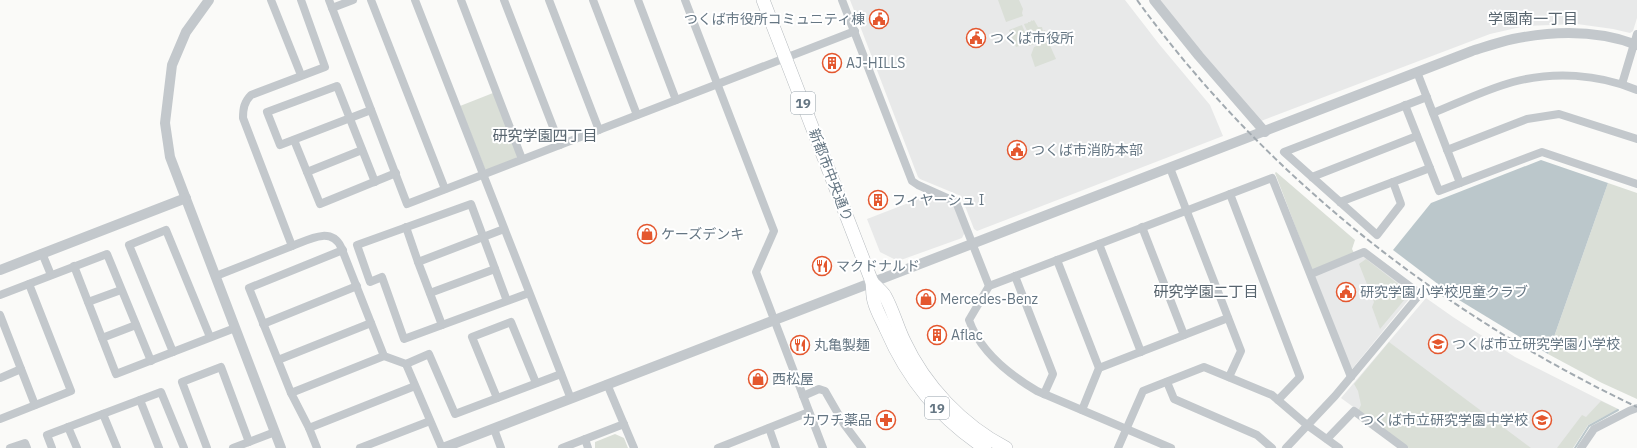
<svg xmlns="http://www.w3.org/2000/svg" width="1637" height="448" font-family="'IBM Plex Sans','Noto Sans JP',sans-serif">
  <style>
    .built { fill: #e8e9e9 }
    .green { fill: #dadfd7 }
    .water { fill: #bbc7cb }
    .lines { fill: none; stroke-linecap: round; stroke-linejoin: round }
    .stream { stroke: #bbc7cb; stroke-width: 2 }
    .primary-casing { stroke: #b5babe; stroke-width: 14 }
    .minor { stroke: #c3c8cc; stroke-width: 8 }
    .tertiary { stroke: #c3c8cc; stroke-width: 10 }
    .primary { stroke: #fff; stroke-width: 13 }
    .rail { stroke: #a2aab0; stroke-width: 2; stroke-dasharray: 6 3; stroke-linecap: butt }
    .labels { text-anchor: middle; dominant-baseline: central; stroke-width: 4; stroke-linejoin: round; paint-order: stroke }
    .shield { fill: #fff; stroke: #939fa8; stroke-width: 1 }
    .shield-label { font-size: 13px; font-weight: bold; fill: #657683 }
    .poi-label { font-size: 14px; fill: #657683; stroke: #fff; text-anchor: start }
    .street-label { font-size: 14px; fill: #657683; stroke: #fff }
    .neighbourhood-label { font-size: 15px; fill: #57646e; stroke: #fff }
  </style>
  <rect width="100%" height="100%" fill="#fafaf8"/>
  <!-- built -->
  <g class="built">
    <polygon points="850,0 1125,0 1159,44 1210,105 1223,136 977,231 974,229 961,196 920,179 918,177"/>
    <polygon points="1158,0 1637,0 1637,18 1633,31 1630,33 1613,29 1577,24 1525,26 1490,34 1261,121 1221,77"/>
    <polygon points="929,195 953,204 965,232 962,238 898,261 880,252 867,219"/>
    <polygon points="1364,255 1414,293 1352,369 1350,368 1315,277 1316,275"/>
    <polygon points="1426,298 1453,317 1515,357 1618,409 1588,425 1573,448 1409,448 1341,398"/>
  </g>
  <!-- green -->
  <g class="green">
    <polygon points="998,0 1019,0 1023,9 1022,13 1023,16 1006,22"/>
    <path d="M1032 20V21L1034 20 1038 27H1042L1043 31 1045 30 1049 38 1029 46C1027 42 1030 41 1029 37 1029 32 1025 28 1024 24L1028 23V22H1030Z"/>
    <polygon points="1022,25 1027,37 1025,44 1016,47 1009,30"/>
    <polygon points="1048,41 1056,59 1035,67 1031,55 1034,47"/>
    <polygon points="493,93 518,155 516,159 487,171 485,169 460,106"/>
    <polygon points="1276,172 1355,240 1352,249 1354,253 1312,270 1275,173"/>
    <polygon points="1608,183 1637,193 1637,399 1602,383 1548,354"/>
    <polygon points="1366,259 1410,293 1380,329 1372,307 1374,302 1359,264"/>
    <polygon points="1389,342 1531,448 1409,448 1358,411 1361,405 1358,391 1354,384"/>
    <polygon points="1601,401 1618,409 1588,425 1573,448 1557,448 1582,415 1586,417"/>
    <polygon points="615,434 624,438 628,448 595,448 595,442"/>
  </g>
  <!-- water -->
  <polygon class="water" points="1541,160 1608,183 1548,354 1459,300 1393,250 1431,203"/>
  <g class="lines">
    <!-- stream -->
    <polyline class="stream" points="1575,448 1589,426 1618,410"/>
    <defs>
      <g id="primary">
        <path d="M763 0 872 282C873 288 872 295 874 301 876 310 882 320 886 329 908 380 939 417 985 448"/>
        <path d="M872 282C876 287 882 291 885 296 893 310 897 327 904 341 925 386 962 425 1006 448"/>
      </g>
    </defs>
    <!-- primary casing -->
    <use href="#primary" class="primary-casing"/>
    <!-- minor -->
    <g class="minor">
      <polyline points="271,0 301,75"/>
      <path d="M301 0 325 67 251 95C244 102 243 109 243 118L292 246C308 240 331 226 341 247L384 356 406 364 429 354 455 414 561 374"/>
      <polyline points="329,0 407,204 855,31"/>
      <polyline points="371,0 445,189"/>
      <polyline points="415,0 571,399"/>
      <polyline points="461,0 522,159"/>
      <polyline points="504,0 560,145"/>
      <polyline points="549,0 599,130"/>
      <polyline points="593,0 637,115"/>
      <polyline points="638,0 676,100"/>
      <polyline points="685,0 774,231 756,272 823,448"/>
      <path d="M842 0 912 181 918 185 956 202 989 286 969 320C980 352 1010 375 1037 391L1171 448"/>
      <polyline points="332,8 353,0"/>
      <polyline points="1417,72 1460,183"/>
      <polyline points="1622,84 1637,34"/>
      <polyline points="1405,105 1439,191 1542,152 1637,184"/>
      <polyline points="371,110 280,145 267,112 337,86 375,182"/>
      <path d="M1433 113C1458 103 1487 89 1513 82 1554 71 1598 74 1637 90"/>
      <polyline points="294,140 320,204 396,173"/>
      <polyline points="1447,150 1527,119 1559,114 1637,139"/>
      <polyline points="1170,168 1241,351 1229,377"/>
      <polyline points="307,172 362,150"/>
      <polyline points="1312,177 1417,136"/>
      <polyline points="1393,182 1401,204 1377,235 1284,152 1427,97"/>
      <polyline points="1230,194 1300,377 1278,400"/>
      <polyline points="1340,202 1430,168"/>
      <polyline points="406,227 418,262"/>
      <polyline points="1142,227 1184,335"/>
      <polyline points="1099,244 1141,352"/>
      <polyline points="42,253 51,275"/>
      <polyline points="1057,260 1099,368 1082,410"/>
      <polyline points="74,266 116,374 235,328"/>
      <polyline points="216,276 292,246"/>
      <polyline points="1015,276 1053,374 1044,394"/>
      <polyline points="989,286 1272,178 1351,377"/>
      <polyline points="430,293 495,269"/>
      <polyline points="0,295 107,254 151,361"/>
      <polyline points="507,301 471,204 357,245 370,282 382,277 404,339 529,293"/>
      <polyline points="88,302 121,290"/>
      <polyline points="0,315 35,405"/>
      <polyline points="263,324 357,286"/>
      <polyline points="442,325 418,262 504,229"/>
      <polyline points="102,338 136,325"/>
      <polyline points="173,352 129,245 166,230 210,337"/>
      <polyline points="278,360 371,323"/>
      <polyline points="406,364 442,448"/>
      <polyline points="1099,368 1228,318"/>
      <polyline points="0,378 21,369"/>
      <polyline points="1167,382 1174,399 1257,435 1272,448"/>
      <polyline points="607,384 634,448"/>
      <polyline points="291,393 249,288 343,250"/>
      <polyline points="803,396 819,389 825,391 844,424 862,448"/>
      <polyline points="497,398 472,337 511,322 536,383"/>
      <polyline points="140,400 159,448"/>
      <polyline points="103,414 117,448"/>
      <polyline points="0,419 71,391 29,284"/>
      <polyline points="68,427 77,448"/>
      <polyline points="309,428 415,386"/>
      <polyline points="769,428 776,448"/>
      <polyline points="494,429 501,448"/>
      <polyline points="585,439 588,448"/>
      <polyline points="1327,439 1354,411 1404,448"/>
      <polyline points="10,448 25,443 27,448"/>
      <polyline points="52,448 47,435 161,392 184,448"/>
      <polyline points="207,448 182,382 221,367 249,442"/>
      <polyline points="233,448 275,432"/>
      <polyline points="317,448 309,428 291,393 384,356"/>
      <polyline points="360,448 430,421"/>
      <polyline points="562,448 624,424"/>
      <polyline points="718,448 809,412"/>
      <polyline points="1118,448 1143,391 1204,367 1272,395 1307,425 1339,448"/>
      <polyline points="1286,448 1335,396 1420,294 1364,252 1311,274"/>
      <polyline points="1581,448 1594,429 1629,411 1637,408"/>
    </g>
    <!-- tertiary -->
    <g class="tertiary">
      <polyline points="209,0 186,32 172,65 165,123 170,157 281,448"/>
      <polyline points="1154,0 1199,56 1265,132"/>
      <polyline points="0,270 186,198"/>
      <path d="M443 448 1472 51C1485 47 1499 42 1513 39 1553 31 1598 30 1637 45"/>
    </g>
    <!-- primary -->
    <use href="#primary" class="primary"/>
    <!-- rail -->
    <path class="rail" d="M1137 0C1265 176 1441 314 1637 407"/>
  </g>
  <!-- icons -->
  <defs>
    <symbol id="civic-ring" viewBox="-11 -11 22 22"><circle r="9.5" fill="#fff" stroke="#e4572e" stroke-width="1.5"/><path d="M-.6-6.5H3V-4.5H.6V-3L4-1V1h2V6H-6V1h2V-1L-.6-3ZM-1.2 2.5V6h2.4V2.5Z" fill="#e4572e"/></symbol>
    <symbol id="building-ring" viewBox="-11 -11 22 22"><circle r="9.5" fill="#fff" stroke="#e4572e" stroke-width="1.5"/><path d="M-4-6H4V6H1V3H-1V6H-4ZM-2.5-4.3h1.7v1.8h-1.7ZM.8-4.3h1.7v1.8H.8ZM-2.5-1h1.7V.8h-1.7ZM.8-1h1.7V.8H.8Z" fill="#e4572e"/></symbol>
    <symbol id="shop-ring" viewBox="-11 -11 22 22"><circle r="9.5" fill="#fff" stroke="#e4572e" stroke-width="1.5"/><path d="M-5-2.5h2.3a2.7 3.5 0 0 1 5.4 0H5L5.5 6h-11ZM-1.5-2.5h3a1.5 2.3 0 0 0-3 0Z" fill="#e4572e"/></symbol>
    <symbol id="restaurant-ring" viewBox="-11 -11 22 22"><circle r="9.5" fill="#fff" stroke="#e4572e" stroke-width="1.5"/><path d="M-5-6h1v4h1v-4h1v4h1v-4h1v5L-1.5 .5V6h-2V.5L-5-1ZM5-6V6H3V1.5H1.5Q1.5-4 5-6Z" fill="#e4572e"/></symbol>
    <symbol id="school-ring" viewBox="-11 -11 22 22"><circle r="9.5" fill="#fff" stroke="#e4572e" stroke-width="1.5"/><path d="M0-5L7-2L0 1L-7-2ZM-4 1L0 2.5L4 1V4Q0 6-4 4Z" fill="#e4572e"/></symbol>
    <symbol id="pharmacy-ring" viewBox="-11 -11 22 22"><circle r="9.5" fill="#fff" stroke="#e4572e" stroke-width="1.5"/><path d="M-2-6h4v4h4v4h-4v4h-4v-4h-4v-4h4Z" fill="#e4572e"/></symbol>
  </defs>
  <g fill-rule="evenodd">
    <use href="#civic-ring" x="868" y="8" width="22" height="22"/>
    <use href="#civic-ring" x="965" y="27" width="22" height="22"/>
    <use href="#building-ring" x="821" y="52" width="22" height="22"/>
    <use href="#civic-ring" x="1006" y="139" width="22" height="22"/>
    <use href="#building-ring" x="867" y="189" width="22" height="22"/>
    <use href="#shop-ring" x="636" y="223" width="22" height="22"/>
    <use href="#restaurant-ring" x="811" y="255" width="22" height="22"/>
    <use href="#civic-ring" x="1335" y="281" width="22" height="22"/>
    <use href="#shop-ring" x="915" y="288" width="22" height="22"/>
    <use href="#building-ring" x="926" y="324" width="22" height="22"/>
    <use href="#school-ring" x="1427" y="333" width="22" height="22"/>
    <use href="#restaurant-ring" x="789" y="334" width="22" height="22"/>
    <use href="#shop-ring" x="747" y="368" width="22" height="22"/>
    <use href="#pharmacy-ring" x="875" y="409" width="22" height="22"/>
    <use href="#school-ring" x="1531" y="409" width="22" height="22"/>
  </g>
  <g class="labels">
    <!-- shield labels -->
    <g class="shield">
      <rect x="791" y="92" width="24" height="22" rx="3"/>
      <rect x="925" y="397" width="24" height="22" rx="3"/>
    </g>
    <g class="shield-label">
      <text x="803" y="103">19</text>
      <text x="937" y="408">19</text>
    </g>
    <!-- poi labels -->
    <g class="poi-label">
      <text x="865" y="19" text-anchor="end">つくば市役所コミュニティ棟</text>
      <text x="990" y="38">つくば市役所</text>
      <text x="846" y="63">AJ-HILLS</text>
      <text x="1031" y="150">つくば市消防本部</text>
      <text x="892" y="200">フィヤーシュ I</text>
      <text x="661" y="234">ケーズデンキ</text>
      <text x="836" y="266">マクドナルド</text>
      <text x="1360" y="292">研究学園小学校児童クラブ</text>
      <text x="940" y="299">Mercedes-Benz</text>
      <text x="951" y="335">Aflac</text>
      <text x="1452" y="344">つくば市立研究学園小学校</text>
      <text x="814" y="345">丸亀製麺</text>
      <text x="772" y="379">西松屋</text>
      <text x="872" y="420" text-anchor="end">カワチ薬品</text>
      <text x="1528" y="420" text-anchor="end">つくば市立研究学園中学校</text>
    </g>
    <!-- street labels -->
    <g class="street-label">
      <text transform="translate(831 175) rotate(69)">新都市中央通り</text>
    </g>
    <!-- neighbourhood labels -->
    <g class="neighbourhood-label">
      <text x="1533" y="18">学園南一丁目</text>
      <text x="545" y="135">研究学園四丁目</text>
      <text x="1206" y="291">研究学園二丁目</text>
    </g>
  </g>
</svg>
